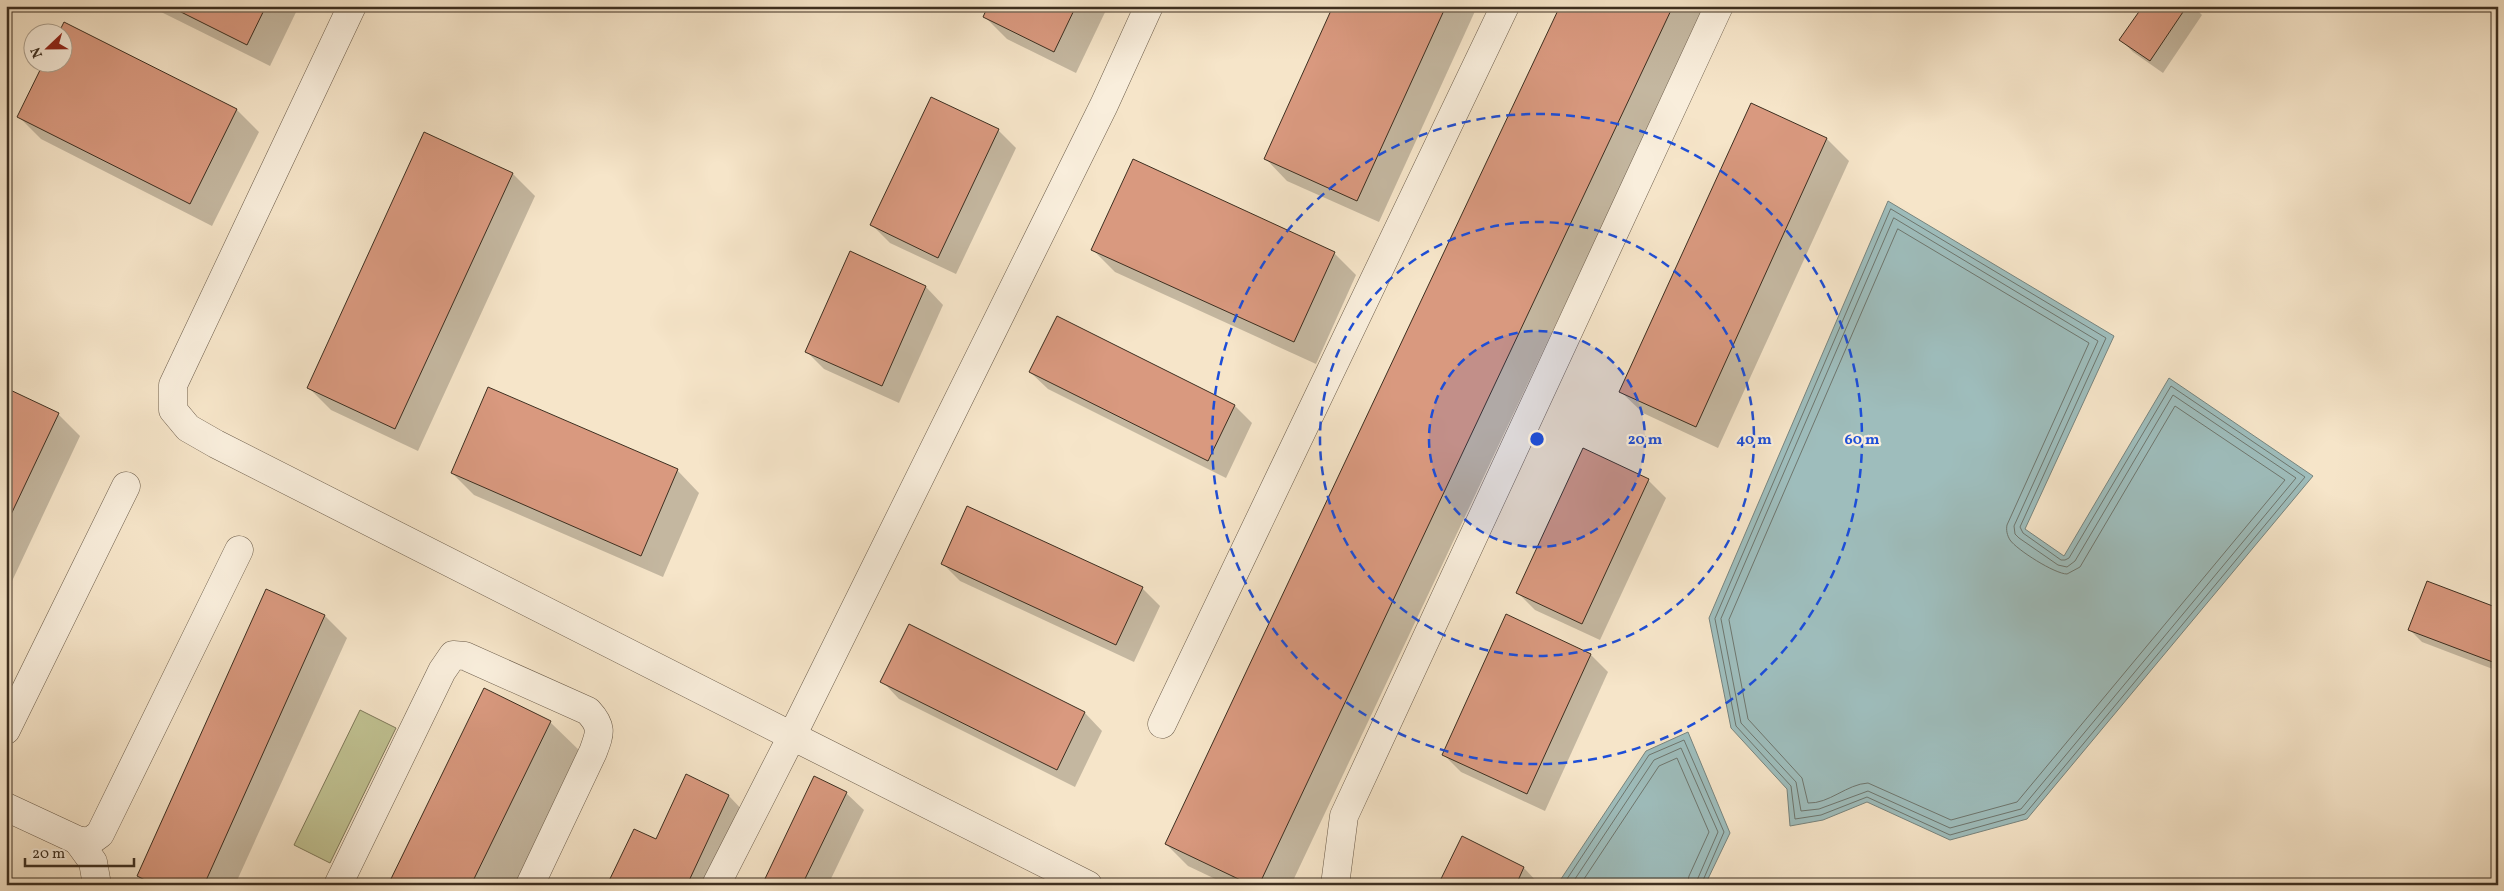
<svg xmlns="http://www.w3.org/2000/svg" width="2504" height="891" font-family="Vollkorn,serif">
  <style>
    .green { fill: #c1c393; stroke: #7f795a }
    .water { fill: #9ebdbc; stroke: #77847e }
    .shadow { fill: #0003 }
    .lines { fill: none; stroke-linecap: round; stroke-linejoin: round }
    .shore { stroke: #6e766e; stroke-width: 1 }
    .building { fill: #d9997f; stroke: #3d2f20 }
    .minor-casing { stroke: #6b5c4a; stroke-width: 29 }
    .minor { stroke: #f9eedc; stroke-width: 28 }
    .ring { fill: none; stroke: #1d4ed8; stroke-width: 2.5; stroke-dasharray: 9 6 }
    .centre { fill: #1d4ed8; stroke: #f9eedc; stroke-width: 2.5 }
    .ring-label { font-size: 15px; text-anchor: middle; font-weight: bold; fill: #1d4ed8; stroke: #f9eedc; stroke-width: 4.5; stroke-linejoin: round; paint-order: stroke }
  </style>
  <rect width="100%" height="100%" fill="#f6e5c9"/>
  <filter id="stains"><feTurbulence type="fractalNoise" baseFrequency=".004" numOctaves="4"/><feColorMatrix values="0 0 0 0 .2 0 0 0 0 .09 0 0 0 0 .02 0 0 0 .5 -.17"/></filter>
  <radialGradient id="worn" r=".72"><stop offset=".6" stop-color="#630" stop-opacity="0"/><stop offset="1" stop-color="#630" stop-opacity=".3"/></radialGradient>
  <!-- green -->
  <polygon class="green" points="360,710 396,728 330,863 294,845"/>
  <!-- water -->
  <g class="water">
    <polygon points="1888,201 2114,336 2025,529 2064,556 2169,378 2313,476 2027,819 1950,840 1867,802 1823,820 1790,826 1787,789 1731,728 1709,618"/>
    <polygon points="1688,732 1730,833 1705,885 1557,885 1646,751"/>
  </g>
  <!-- shadow -->
  <g class="shadow">
    <polygon points="149,6 299,6 270,66"/>
    <polygon points="989,6 1108,6 1076,73 1007,39 984,16"/>
    <polygon points="1334,6 1473,6 1476,9 1379,222 1287,181 1265,158"/>
    <polygon points="1562,6 1706,6 1291,885 1228,885 1188,866 1166,844"/>
    <polygon points="2144,6 2193,6 2202,15 2163,73 2133,52 2121,40"/>
    <polygon points="65,24 237,110 259,132 212,226 41,139 19,117 62,62 62,32 61,32"/>
    <polygon points="1752,105 1827,139 1849,161 1718,448 1643,413 1620,391"/>
    <polygon points="998,130 1016,148 956,274 890,243 872,225"/>
    <polygon points="425,134 513,174 535,196 418,451 331,410 308,387"/>
    <polygon points="1093,250 1334,253 1356,275 1316,364 1115,272"/>
    <polygon points="926,287 943,305 899,403 824,369 807,352"/>
    <polygon points="1057,317 1235,406 1252,423 1226,478 1048,389 1030,372"/>
    <polygon points="6,390 58,414 80,436 6,594"/>
    <polygon points="677,470 699,493 663,577 474,495 452,473"/>
    <polygon points="1648,480 1666,498 1600,640 1535,610 1518,593"/>
    <polygon points="942,563 1142,588 1160,606 1134,662 960,581"/>
    <polygon points="267,590 325,616 347,638 235,885 147,885 138,876"/>
    <polygon points="2498,609 2498,671 2422,642 2410,630"/>
    <polygon points="909,625 1085,713 1102,731 1075,787 899,699 882,681"/>
    <polygon points="1591,655 1608,672 1545,811 1461,772 1443,754"/>
    <polygon points="550,722 583,754 519,885 389,885"/>
    <polygon points="687,776 729,796 746,814 713,885 609,885 657,841"/>
    <polygon points="846,793 864,810 828,885 763,885"/>
    <polygon points="1463,838 1524,868 1540,885 1440,885"/>
  </g>
  <g class="lines">
    <!-- shore -->
    <g class="shore">
      <polygon points="1891,209 2106,338 2020,527 2023,533 2061,560 2065,560 2069,558 2171,386 2305,477 2025,814 1950,835 1867,797 1821,815 1795,819 1791,786 1736,726 1715,619"/>
      <polygon points="1894,218 2098,341 2014,526 2015,534 2019,538 2058,565 2067,567 2075,561 2173,395 2296,478 2021,809 1950,828 1868,791 1819,809 1801,811 1796,782 1741,723 1721,619"/>
      <path d="M1898 229 2089 343 2007 525C2006 530 2007 535 2010 540 2017 550 2055 574 2067 574L2080 567 2175 406 2285 480 2017 802 1951 820 1868 783C1847 784 1829 804 1808 803L1802 778 1748 719 1729 620Z"/>
      <polyline points="1563,885 1649,755 1684,740 1724,832 1701,885"/>
      <polyline points="1571,885 1654,760 1681,748 1718,832 1695,885"/>
      <polyline points="1580,885 1659,766 1677,758 1709,832 1689,876 1687,885"/>
    </g>
  </g>
  <!-- building -->
  <g class="building">
    <polygon points="169,6 266,6 247,45"/>
    <polygon points="988,6 1076,6 1054,52 983,17"/>
    <polygon points="1333,6 1446,6 1357,201 1264,159"/>
    <polygon points="1560,6 1673,6 1259,885 1251,885 1165,844"/>
    <polygon points="2143,6 2187,6 2150,61 2119,40"/>
    <polygon points="64,22 237,109 190,204 17,117 44,62 62,62 62,32 59,32"/>
    <polygon points="931,97 999,129 938,258 870,225"/>
    <polygon points="1751,103 1827,138 1696,427 1619,392"/>
    <polygon points="424,132 513,173 395,429 307,388"/>
    <polygon points="1133,159 1335,252 1294,342 1091,250"/>
    <polygon points="850,251 926,286 882,386 805,352"/>
    <polygon points="1057,316 1235,405 1208,461 1029,372"/>
    <polygon points="488,387 678,469 641,556 451,473"/>
    <polygon points="6,388 59,413 6,525"/>
    <polygon points="1583,448 1649,479 1582,624 1516,593"/>
    <polygon points="967,506 1143,587 1116,645 941,564"/>
    <polygon points="2427,581 2498,608 2498,664 2408,630"/>
    <polygon points="266,589 325,615 204,885 155,885 137,876"/>
    <polygon points="1506,614 1591,654 1527,794 1442,755"/>
    <polygon points="909,624 1085,712 1057,770 880,682"/>
    <polygon points="484,688 551,721 471,885 388,885"/>
    <polygon points="686,774 729,795 687,885 607,885 634,829 656,839"/>
    <polygon points="814,776 847,792 802,885 762,885"/>
    <polygon points="1462,836 1524,867 1516,885 1438,885"/>
  </g>
  <g class="lines">
    <defs>
      <g id="minor">
        <polyline points="352,6 173,385 173,410 188,428 216,444 792,736 1104,105 1149,6"/>
        <polyline points="1162,724 1505,6"/>
        <polyline points="6,730 126,486"/>
        <polyline points="6,807 77,840 89,842 100,834 239,550"/>
        <polyline points="77,840 93,862 97,885"/>
        <path d="M338 885 442 671 453 655 465 656 588 711C603 727 600 733 593 752L530 885"/>
        <polyline points="716,885 792,736 1088,885"/>
        <polyline points="1335,885 1344,816 1719,6"/>
      </g>
    </defs>
    <!-- minor casing -->
    <use href="#minor" class="minor-casing"/>
    <!-- minor -->
    <use href="#minor" class="minor"/>
  </g>
  <!-- distance rings -->
  <circle cx="1537" cy="439" r="108" fill="#1d4ed8" fill-opacity=".12"/>
  <g class="ring">
    <circle cx="1537" cy="439" r="108"/>
    <circle cx="1537" cy="439" r="217"/>
    <circle cx="1537" cy="439" r="325"/>
  </g>
  <circle cx="1537" cy="439" r="8" class="centre"/>
  <g class="ring-label">
    <text x="1645" y="444">20 m</text>
    <text x="1754" y="444">40 m</text>
    <text x="1862" y="444">60 m</text>
  </g>
  <!-- margin -->
  <rect width="2504" height="891" fill="none" stroke="#f6e5c9" stroke-width="25"/>
  <rect x="8" y="8" width="2489" height="876" fill="none" stroke="#3d2f20" stroke-width="2.5"/>
  <rect x="12" y="12" width="2479" height="866" fill="none" stroke="#3d2f20"/>
  <!-- north arrow -->
  <g transform="translate(48 48) rotate(248)"><circle r="24" fill="#f9eedc" stroke="#aea291"/>
  <path d="M0-4L9 19L0 12L-9 19Z" fill="#8f2418"/>
  <text y="-8" font-size="14" font-weight="bold" text-anchor="middle" fill="#3d2f20">N</text>
  </g>
  <!-- scale -->
  <path d="M25 858v8h109v-8" fill="none" stroke="#3d2f20" stroke-width="2.5"/>
  <text x="32" y="858" font-size="15" fill="#3d2f20" stroke="#f9eedc" stroke-width="4" paint-order="stroke">20 m</text>
  <rect width="100%" height="100%" filter="url(#stains)"/>
  <rect width="100%" height="100%" fill="url(#worn)"/>
</svg>
